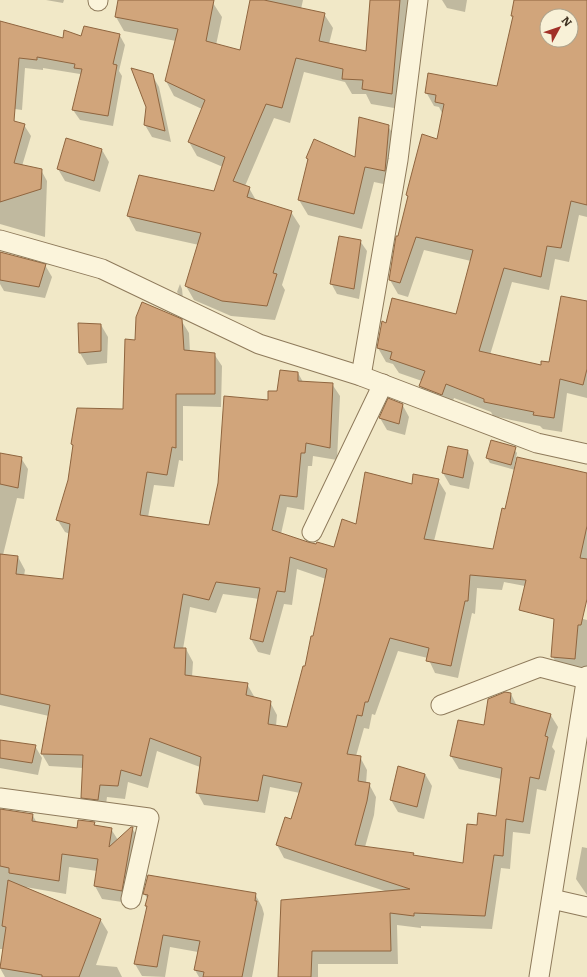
<svg xmlns="http://www.w3.org/2000/svg" width="587" height="977" font-family="Literata,serif">
  <style>
    .shadow { fill: #0003; fill-rule: evenodd }
    .building { fill: #d1a57b; stroke: #8f653f; fill-rule: evenodd }
    .lines { fill: none; stroke-linecap: round; stroke-linejoin: round }
    .street-casing { stroke: #8e7a5b; stroke-width: 21 }
    .street { stroke: #fbf4db; stroke-width: 19 }
  </style>
  <rect width="100%" height="100%" fill="#f1e8c7"/>
  <!-- shadow -->
  <g class="shadow">
    <polygon points="46,0 64,0 63,3"/>
    <polygon points="119,0 200,0 213,3 222,17 216,45 241,51 251,0 303,0 301,9 324,14 333,28 329,44 366,53 371,0 410,0 400,109 371,104 366,94 352,94 345,82 304,72 290,123 274,118 245,186 249,188 257,202 291,212 300,226 282,285 285,290 275,320 231,316 194,300 186,286 199,245 136,231 128,216 215,191 223,167 197,156 189,142 202,109 174,96 166,81 176,41 124,31 116,17"/>
    <polygon points="442,0 467,0 465,12 447,8"/>
    <path d="M515 0H587V217L579 215 569 262 555 259 549 290 512 282 490 355 542 366 550 363 587 302V398L567 393 562 432 543 429 540 426 493 416 491 412 454 398 450 409 428 400 420 386 422 381 399 373 393 364 386 362 378 348 387 325 456 316 471 261 424 250 408 297 398 294 390 280 408 198 407 195 437 140 443 115 439 107 434 106 426 92 498 87 513 17ZM547 16H571V40H547Z"/>
    <polygon points="0,22 64,39 119,34 125,45 119,71 122,76 113,126 80,120 73,110 81,77 80,74 43,68 43,70 25,68 22,110 0,107 0,109"/>
    <polygon points="152,75 159,87 171,142 152,137 145,125"/>
    <polygon points="0,118 24,125 31,136 22,166 41,170 47,181 45,237 0,224"/>
    <polygon points="388,126 397,141 393,186 374,182 362,229 308,215 299,200 308,162 307,158 314,141 356,159"/>
    <polygon points="102,150 109,162 100,192 65,181 58,169"/>
    <polygon points="360,241 367,251 359,299 337,294 331,283"/>
    <polygon points="0,252 45,265 52,277 45,298 4,291 0,284"/>
    <polygon points="180,284 182,289 183,299 177,292"/>
    <path d="M181 320 189 333 190 352 214 354 222 366 221 407 183 406V461L179 460 174 487 154 485 148 517 210 526 268 401 298 373 303 382 332 384 340 396 337 460 313 456 312 466H308L304 510 287 507 281 534 307 543 335 548 357 526 412 485 438 480 446 493 434 541 494 550 506 510 515 470 490 463 487 458 513 448 517 453 514 468 587 474V598L504 582 502 590 477 588 475 614 472 613 458 678 435 673 428 658 398 651 375 715 372 714 369 729 364 728 356 756 360 757 367 770 366 784H369L376 797 374 815 365 847 464 864 478 826 496 817 501 779 459 769 451 756 484 727 511 694 517 706 550 714 558 727 552 747 555 751 546 791 537 789 530 834 513 832 510 869 501 868 492 929 421 926V928L397 925 398 964H318V977H279L282 901 388 892 284 858 277 845 292 820 300 793 270 787 265 813 204 805 197 792 200 767 157 751 148 788 128 782 125 799 107 797 105 812 89 810 82 798 83 768 49 766 42 754 49 716 0 705V454L21 458 28 469 24 499 17 498 3 555 18 557 25 570 24 576 64 580 70 534 65 532 57 519 69 480 73 447 72 444 124 410 136 341ZM297 569 326 579 314 638 288 728 276 726 277 715 270 702 255 698 247 684 192 677 193 662 186 649H183L190 607 216 613 223 594 259 599 251 639 258 652 270 655 284 604 292 605Z"/>
    <polygon points="79,324 101,325 108,337 107,363 87,365 80,353"/>
    <polygon points="402,404 409,417 405,435 387,430 380,418"/>
    <polygon points="468,451 474,463 469,489 450,485 443,473"/>
    <polygon points="556,612 587,620 587,673 560,670 553,657"/>
    <polygon points="0,741 35,746 42,758 38,775 0,768"/>
    <polygon points="425,774 432,786 424,819 398,812 391,800"/>
    <polygon points="0,810 32,814 37,823 78,830 94,823 96,826 111,829 118,840 132,828 140,841 129,903 102,899 95,886 97,871 69,867 66,894 25,887 100,919 108,932 96,965 117,967 122,977 5,977 0,968 3,949 0,949"/>
    <polygon points="582,847 587,848 587,895 576,879"/>
    <polygon points="144,894 255,894 262,907 264,914 252,977 199,977 195,970 198,952 170,947 165,977 142,976 135,964 148,908 146,906 148,899"/>
  </g>
  <!-- building -->
  <g class="building">
    <polygon points="118,0 214,0 206,41 240,50 250,0 264,0 325,13 319,41 366,51 370,0 400,0 392,94 362,89 363,80 342,79 343,69 296,58 282,108 266,104 233,181 250,187 247,197 292,211 273,273 277,274 267,306 222,301 185,286 201,233 127,216 139,175 214,191 225,157 188,142 205,100 165,81 178,29 115,17"/>
    <path d="M514 0H587V205L571 201 561 248 547 246 541 277 504 268 479 351 541 365V361L549 362 561 296 587 301V369L583 385 560 379 554 418 533 415 534 412 484 402V399L446 384 442 395 419 386 425 371 390 359 392 352 377 348 382 321 386 323 392 298 456 314 473 250 416 237 400 283 389 280 396 236H398L408 196 406 195 422 134 437 139 444 104 435 102 436 95 425 93 428 73 497 86 513 16H511ZM547 16H571V40H547Z"/>
    <polygon points="0,21 63,38 64,30 81,36 84,26 120,34 113,64 117,65 108,116 72,110 82,69 74,68 75,64 37,57 37,60 19,58 14,121 25,124 14,163 42,169 41,189 0,202"/>
    <polygon points="131,68 153,74 165,131 144,125 146,107"/>
    <polygon points="359,117 389,125 385,171 365,167 354,214 298,200 308,159 306,158 314,139 355,157"/>
    <polygon points="66,138 102,149 94,181 57,169"/>
    <polygon points="339,236 361,240 354,289 330,284"/>
    <polygon points="0,252 46,264 39,287 0,280"/>
    <path d="M142 302 182 319 184 350 215 353V394H176V448L172 447 167 475 147 472 140 515 209 525 218 483 224 396 268 400V391H277L280 370 298 372V381L333 383 330 448 306 443 305 453H301L297 497 280 495 272 530 308 542 316 544 317 542 334 547 342 519 356 524 365 472 412 484 413 474 439 479 424 539 493 549 502 508 505 509 517 457 587 473V526L580 558 587 559V599L581 625H578L575 659 551 657 554 619 519 610 526 580 470 575 468 601H465L451 666 426 661 429 648 390 638 368 702H365L362 716 357 715 347 754 361 756 358 781 370 783 367 801 355 845 414 853 413 855 463 863 467 824 477 825 478 813 496 816 502 768 450 756 458 720 484 725 488 699 505 692 511 693 510 703 551 714 545 736 548 737 539 779 530 777 523 822 506 819 503 856 494 855 485 916 414 913V916L390 913 391 951H312L311 977H278L281 900 410 889 276 845 285 817 291 819 302 783 263 775 258 801 196 793 201 757 150 738 141 776 121 770 118 786 100 785 98 800 81 798 83 755 41 754 50 705 0 694V554L18 556 16 574 63 579 70 524 56 520 68 480 73 445 71 444 77 408 123 409 125 339 135 340 136 317ZM290 557 327 569 313 636H311L305 666H303L287 727 268 724 271 701 246 695 248 683 185 675 186 648H174L183 594 209 600 216 582 260 588 250 639 263 642 277 591 285 592Z"/>
    <polygon points="78,323 101,324 101,351 79,353"/>
    <polygon points="388,398 403,404 399,424 379,418"/>
    <polygon points="491,440 516,447 511,465 486,458"/>
    <polygon points="448,446 468,450 463,478 442,473"/>
    <polygon points="0,453 22,457 18,488 0,484"/>
    <polygon points="0,740 36,745 32,763 0,758"/>
    <polygon points="398,766 425,774 417,807 390,800"/>
    <polygon points="0,809 33,814 32,821 77,828 78,820 95,822 94,825 112,828 109,847 131,827 133,827 122,891 94,886 98,859 62,854 59,881 9,873 9,868 0,866"/>
    <polygon points="148,875 256,893 255,901 257,901 242,977 203,977 204,972 194,970 200,941 163,935 157,967 134,964 147,906 145,906 148,895 143,894"/>
    <polygon points="8,880 101,919 79,977 42,977 42,975 0,968 6,927 2,926"/>
  </g>
  <g class="lines">
    <defs>
      <g id="street">
        <polyline points="98,1 98,0"/>
        <polyline points="0,240 102,269 259,344 361,376 537,443 587,454"/>
        <polyline points="361,376 398,160 418,0"/>
        <polyline points="312,532 383,384"/>
        <polyline points="441,705 540,667 586,679"/>
        <polyline points="0,798 149,818 131,899"/>
        <polyline points="552,899 587,907"/>
        <polyline points="539,977 587,676"/>
      </g>
    </defs>
    <!-- street casing -->
    <use href="#street" class="street-casing"/>
    <!-- street -->
    <use href="#street" class="street"/>
  </g>
  <!-- north arrow -->
  <g transform="translate(559 28) rotate(50)"><circle r="19" fill="#f8f1d7" stroke="#aea48d"/>
  <path d="M0-3L7 15L0 10L-7 15Z" fill="#a13027"/>
  <text y="-6" font-size="11" font-weight="bold" text-anchor="middle" fill="#3e301f">N</text>
  </g>
</svg>
